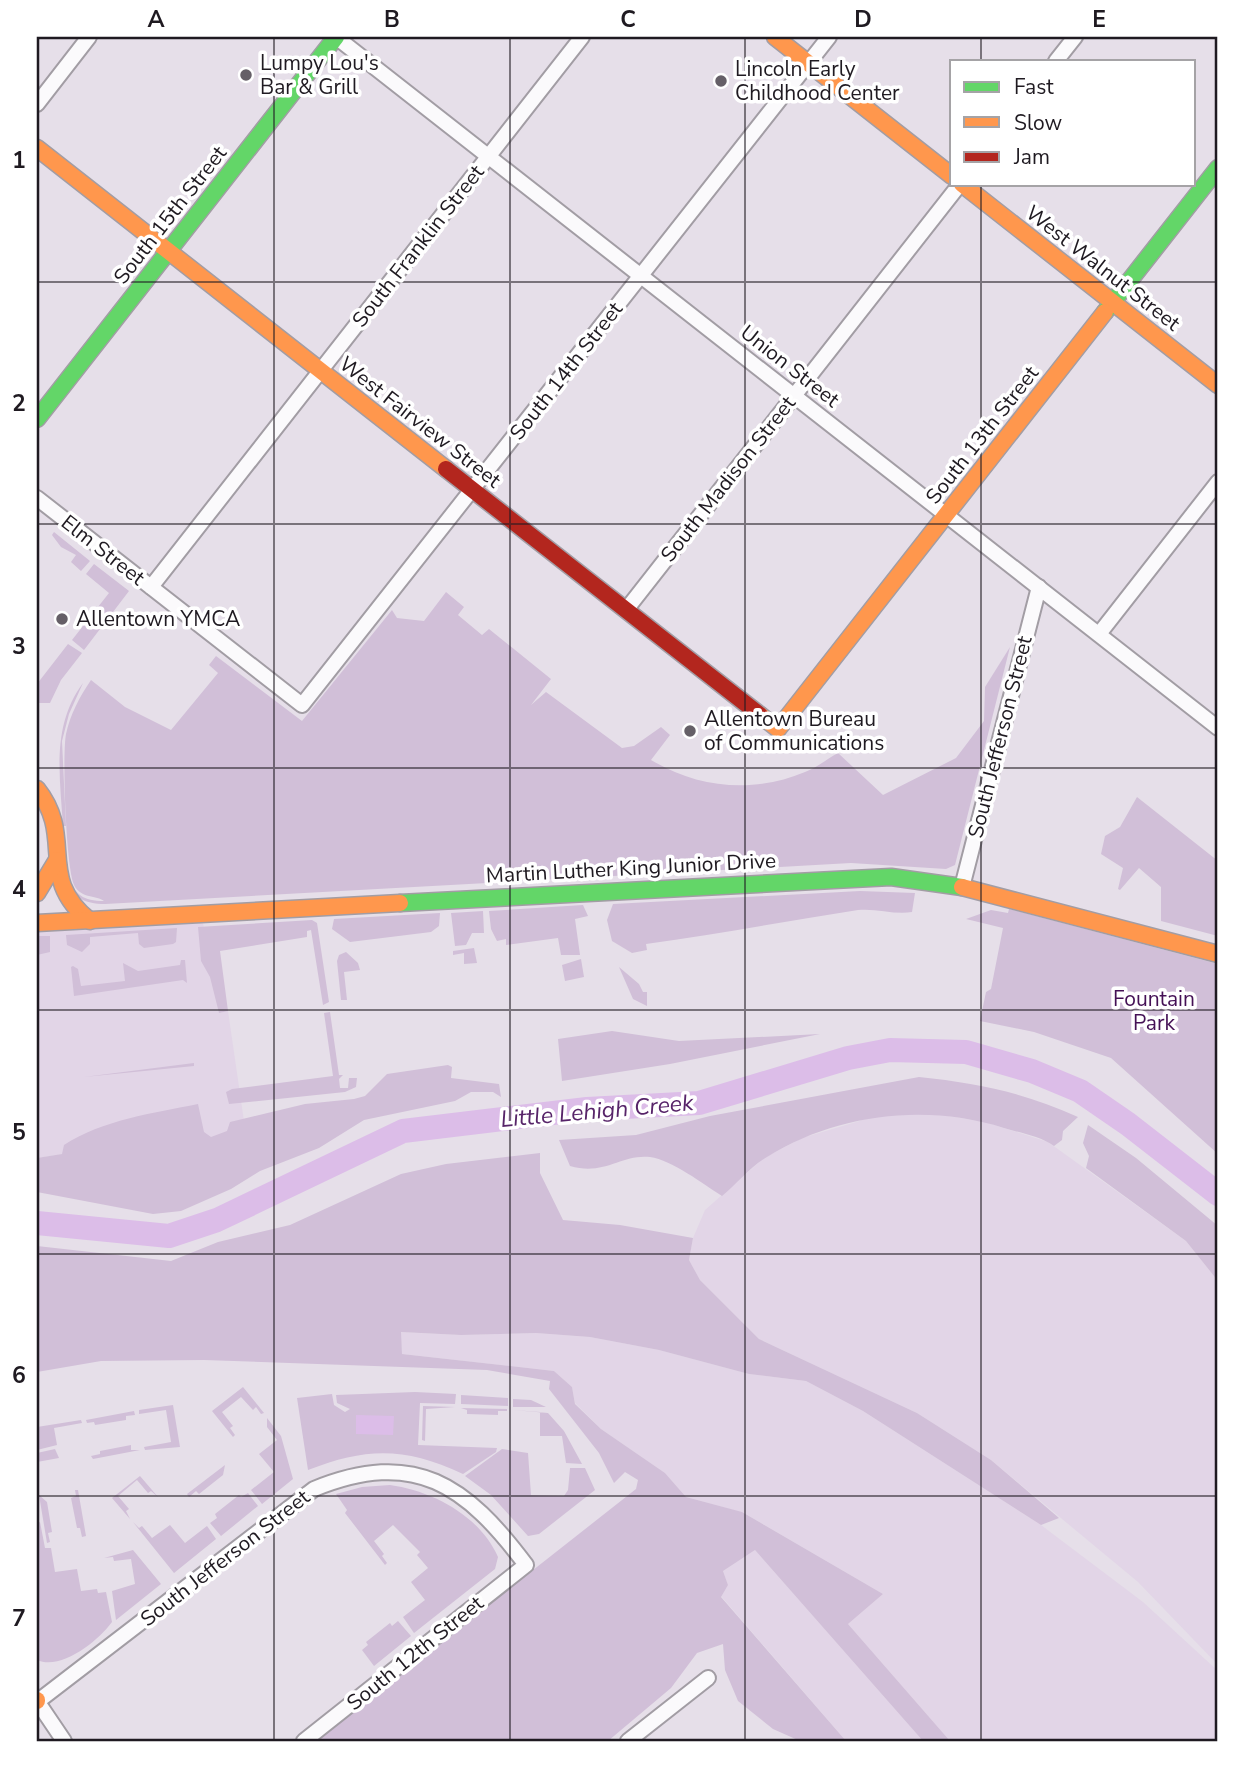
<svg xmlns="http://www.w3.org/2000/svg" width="1255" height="1778" font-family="'Nunito Sans',sans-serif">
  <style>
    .built { fill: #e2d5e7 }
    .green { fill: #d1bfd8 }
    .water { fill: #dcbde8 }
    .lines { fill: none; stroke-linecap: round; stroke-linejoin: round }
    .river { stroke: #dcbde8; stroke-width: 24 }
    .street-casing { stroke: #a29da4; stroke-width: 18 }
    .fast-casing { stroke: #a29da4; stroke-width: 19 }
    .slow-casing { stroke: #a29da4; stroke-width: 19 }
    .jam-casing { stroke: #a29da4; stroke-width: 19 }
    .street { stroke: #fbfafc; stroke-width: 14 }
    .fast { stroke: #63d668; stroke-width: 16 }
    .slow { stroke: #ff974d; stroke-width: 16 }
    .jam { stroke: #b3261e; stroke-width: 16 }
    .grid { fill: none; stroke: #1f1a21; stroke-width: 2; stroke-opacity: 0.55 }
    .poi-dot { fill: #655f67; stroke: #fff; stroke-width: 2.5 }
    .labels { text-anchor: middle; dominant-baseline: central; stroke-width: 7; stroke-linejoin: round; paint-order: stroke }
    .poi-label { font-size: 21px; fill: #1f1a21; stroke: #fff; text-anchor: start }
    .street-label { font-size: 21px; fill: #1f1a21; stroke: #fff }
    .park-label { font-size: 21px; fill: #441055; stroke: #fff }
    .water-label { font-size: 23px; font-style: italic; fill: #572469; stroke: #fff }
    .neatline { fill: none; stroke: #1f1a21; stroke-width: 2.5 }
    .grid-label { font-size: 23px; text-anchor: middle; font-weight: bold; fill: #1f1a21 }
  </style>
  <rect width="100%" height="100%" fill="#e6dfe9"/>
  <!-- built -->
  <g class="built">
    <polygon points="203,923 219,1013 228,1011 245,1128 215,1160 63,1154 37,1158 37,932"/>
    <polygon points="930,1113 985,1122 1048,1142 1186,1241 1218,1281 1218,1665 1138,1582 991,1460 917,1413 759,1339 700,1280 689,1260 693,1238 705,1210 764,1158 802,1138 873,1117"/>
    <polygon points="400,1332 461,1335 536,1333 590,1337 659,1350 749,1374 806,1381 863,1411 1041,1525 1143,1602 1218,1671 1218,1741 950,1741 848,1624 883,1594 744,1513 686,1497 665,1473 601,1429 575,1403 572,1387 554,1371 402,1354"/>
    <polygon points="755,1550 923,1741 846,1741 721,1596 728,1585 723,1571"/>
  </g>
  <!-- green -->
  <g class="green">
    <polygon points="54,532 90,561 81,571 71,562 76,555 61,547 52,535"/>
    <polygon points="94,564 129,591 84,650 72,640 109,593 86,574"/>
    <path d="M446 592 464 607 458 615 482 635 489 629 551 679 531 705 546 692 622 748 634 746 661 727 670 735 651 760C698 788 753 794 805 772 816 768 827 759 838 753L883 795 956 758 984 721 985 687 1010 647 955 865 946 869 851 863 105 904C85 904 68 897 68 875 75 895 83 901 104 901 97 895 81 899 74 885 66 868 62 755 66 734 70 715 80 696 91 680L125 707 171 730 218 673 209 665 216 656 302 721 392 610 397 618 424 621Z"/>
    <polygon points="68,644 82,653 61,680 50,703 37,703 37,684"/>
    <path d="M83 683 69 714 62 741 66 826H63C60 776 51 726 83 683Z"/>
    <polygon points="1137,797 1218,861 1218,936 1161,921 1161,887 1139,868 1120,890 1118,889 1123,868 1101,854 1105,836 1120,827"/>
    <path d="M860 891 915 893 912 912C895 915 876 908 858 910 788 921 717 934 646 944L647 950 632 953 612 941 607 920 613 904Z"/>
    <polygon points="583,905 588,916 575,919 580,955 561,955 558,938 506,945 506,939 497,941 491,929 489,911"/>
    <polygon points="1009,909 1218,964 1218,1154 1111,1058 1034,1032 980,1021 986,992 991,989 1003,928 966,919 991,910 1008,913"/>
    <polygon points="483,911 484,933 472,933 466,945 455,946 451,913"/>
    <polygon points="440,913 439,926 431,932 350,942 332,929 334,919"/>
    <polygon points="312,920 317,923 329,1002 323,1005 311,930 307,931 307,937 220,951 228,1011 219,1013 210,977 201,961 198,927"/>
    <polygon points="177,928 176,942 173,944 144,948 139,944 138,933 90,937 90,944 82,952 67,945 66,935"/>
    <polygon points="37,936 50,936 50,952 37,955"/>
    <polygon points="474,948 477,963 464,964 464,953 453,955 453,951"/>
    <polygon points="346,952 358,963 360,970 344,972 347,1000 341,1000 337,961 339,955"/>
    <polygon points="581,959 584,977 565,981 562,965"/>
    <polygon points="181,960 185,960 187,983 183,980 74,996 71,967 73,966 78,969 81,986 125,981 123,963 138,971 180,965"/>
    <polygon points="619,967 639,984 643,992 647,992 647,1006 633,999"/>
    <polygon points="330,1012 339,1075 343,1075 339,1079 340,1088 348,1088 349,1078 357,1078 356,1087 345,1092 229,1104 226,1092 232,1089 333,1076 324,1013"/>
    <polygon points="612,1031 679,1041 820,1034 670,1064 562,1081 558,1039"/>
    <polygon points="194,1063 194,1066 84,1077"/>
    <path d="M448 1065 452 1067 451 1078 499 1084 501 1097 493 1092H471L455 1101 364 1120 319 1148 260 1171 231 1189 181 1211 153 1214 37 1192V1158L62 1154 64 1145C102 1120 154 1113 198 1104L204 1132 211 1137 227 1131 230 1122 305 1104 354 1099 365 1096 387 1074Z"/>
    <path d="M919 1077C978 1083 1025 1093 1078 1117L1063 1131 1062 1140 1054 1146C1040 1136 1020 1133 1004 1128 926 1103 836 1114 767 1157 750 1167 737 1184 722 1196 703 1184 672 1160 650 1157 621 1154 605 1176 570 1166L559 1140 636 1135 710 1116Z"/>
    <polygon points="1088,1125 1136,1158 1218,1226 1218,1281 1186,1241 1086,1168 1089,1156 1083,1143"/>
    <polygon points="540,1153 540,1173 563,1220 620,1225 693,1238 689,1260 700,1280 759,1339 917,1413 991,1460 1059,1518 1041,1525 863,1411 806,1381 749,1374 659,1350 590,1337 536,1333 461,1335 401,1332 402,1354 554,1371 572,1387 575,1404 601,1429 665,1473 686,1497 742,1512 883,1594 848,1624 950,1741 923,1741 755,1550 723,1571 728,1585 721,1597 846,1741 800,1741 773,1729 738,1701 725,1670 723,1644 697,1653 671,1688 608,1741 316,1741 636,1489 638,1480 625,1472 614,1483 599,1453 549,1389 550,1381 487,1370 204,1360 101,1361 37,1372 37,1246 171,1261 218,1242 290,1225 401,1174 446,1164"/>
    <polygon points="243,1387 264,1413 261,1414 256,1407 253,1410 241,1397 222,1412 233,1426 230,1428 235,1435 233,1437 212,1411"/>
    <path d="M415 1392 456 1394 455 1404 420 1403 418 1445 497 1448 496 1452 463 1474C405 1447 367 1447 308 1470L297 1398 332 1394 334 1405 345 1412 350 1409 337 1403 336 1395Z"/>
    <polygon points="461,1395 508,1398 508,1406 461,1404"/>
    <polygon points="513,1399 531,1400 546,1407 513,1407"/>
    <polygon points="173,1405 180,1447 145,1450 144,1447 171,1442 166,1410 139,1414 139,1410"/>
    <polygon points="423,1406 455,1407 426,1409 425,1441 422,1440"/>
    <polygon points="461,1408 507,1409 507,1411 498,1411 498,1415 467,1414 467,1410"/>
    <polygon points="513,1410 548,1413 564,1431 582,1464 566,1463 562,1436 540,1436 540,1412"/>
    <polygon points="134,1411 135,1415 126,1416 126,1420 95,1425 94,1422 87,1423 86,1420"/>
    <polygon points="267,1418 281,1436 293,1479 262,1504 251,1490 274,1472 259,1454 277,1440 267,1427"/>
    <polygon points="81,1420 82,1423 54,1428 57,1445 37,1450 37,1427"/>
    <polygon points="131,1445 131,1450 140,1450 93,1459 91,1456 100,1454 100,1451"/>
    <polygon points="55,1449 59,1458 37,1462 37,1453"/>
    <polygon points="502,1449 528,1453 531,1495 564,1496 568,1490 570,1468 585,1468 595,1490 539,1534 528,1536 491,1495 465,1476"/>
    <polygon points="225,1465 223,1475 199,1494 196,1491 189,1497 187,1494"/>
    <polygon points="140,1476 158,1497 151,1491 148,1493 137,1480 118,1496 129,1509 126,1511 130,1519 112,1498"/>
    <path d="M390 1485C433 1491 480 1516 498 1557L495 1569 414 1633 403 1617 425 1600 411 1582 428 1568 417 1555 420 1552 393 1525 374 1541 384 1554 382 1556 387 1563 385 1565 345 1513 347 1510 336 1494 362 1487Z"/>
    <polygon points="75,1490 78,1490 86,1536 82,1537 80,1528 77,1528 71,1498 76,1496"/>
    <polygon points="248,1493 258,1506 221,1536 210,1523 217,1518 215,1514 239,1495 241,1497"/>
    <polygon points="39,1495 47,1502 52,1532 48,1533 50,1542 47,1543"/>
    <path d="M40 1522 45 1548H51L55 1572 77 1569 81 1591 97 1589 98 1593 106 1592 112 1622C98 1641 61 1671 37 1660V1523Z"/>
    <polygon points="133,1522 139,1528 142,1526 152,1538 170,1525 185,1543 207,1526 216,1539 174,1573"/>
    <polygon points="133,1550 161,1584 116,1620 112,1591 135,1584 131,1559 114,1561 113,1557 104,1558"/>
    <polygon points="398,1621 411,1636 374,1666 362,1650 368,1645 366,1642 390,1623 392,1626"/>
  </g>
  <!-- water -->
  <polygon class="water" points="356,1415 394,1416 393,1435 356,1434"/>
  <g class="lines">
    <!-- river -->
    <polyline class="river" points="37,1223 169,1236 217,1220 403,1131 587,1109 699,1103 848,1058 890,1050 966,1052 1032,1071 1080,1091 1128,1124 1218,1194"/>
    <defs>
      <g id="street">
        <polyline points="336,37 1218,728"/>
        <polyline points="1056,61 1075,37"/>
        <polyline points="37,104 89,37"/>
        <polyline points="37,498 302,705 829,37"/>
        <polyline points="151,587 582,37"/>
        <polyline points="626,610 960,184"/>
        <polyline points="1099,634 1218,482"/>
        <polyline points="962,887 1039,587"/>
        <polyline points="37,1701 64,1741"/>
        <path d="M37 1702 314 1489C415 1448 466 1485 526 1565L304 1741"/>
        <polyline points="628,1741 708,1678"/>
      </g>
      <g id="fast">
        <polyline points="1105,312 1218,168"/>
        <polyline points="37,419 336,37"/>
        <polyline points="400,903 891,877 962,887"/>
      </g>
      <g id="slow">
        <polyline points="775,37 952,176"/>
        <polyline points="37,148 446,469"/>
        <polyline points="962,184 1218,385"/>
        <polyline points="760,715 778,729 1105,312"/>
        <path d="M37 789C76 838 35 877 90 921"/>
        <polyline points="962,887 1218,954"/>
        <polyline points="37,893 57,860"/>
        <polyline points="37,923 400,903"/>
        <polyline points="37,1700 37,1701"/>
      </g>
      <polyline id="jam" points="446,469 760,715"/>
    </defs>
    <!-- street casing -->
    <use href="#street" class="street-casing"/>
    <!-- fast casing -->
    <use href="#fast" class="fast-casing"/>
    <!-- slow casing -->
    <use href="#slow" class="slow-casing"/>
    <!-- jam casing -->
    <use href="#jam" class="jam-casing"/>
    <!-- street -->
    <use href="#street" class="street"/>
    <!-- fast -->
    <use href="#fast" class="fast"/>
    <!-- slow -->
    <use href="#slow" class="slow"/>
    <!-- jam -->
    <use href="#jam" class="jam"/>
  </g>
  <!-- grid -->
  <path class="grid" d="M274 37V1741M510 37V1741M745 37V1741M981 37V61M981 184V1741M37 282H1218M37 524H1218M37 768H1218M37 1010H1218M37 1254H1218M37 1496H1218"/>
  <!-- markers -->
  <g class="poi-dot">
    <circle cx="246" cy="75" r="7"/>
    <circle cx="721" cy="81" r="7"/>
    <circle cx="62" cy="619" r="7"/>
    <circle cx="690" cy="731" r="7"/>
  </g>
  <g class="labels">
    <!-- poi labels -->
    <g class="poi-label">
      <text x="260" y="63">Lumpy Lou's<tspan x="260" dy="24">Bar &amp; Grill</tspan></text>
      <text x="735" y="69">Lincoln Early<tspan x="735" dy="24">Childhood Center</tspan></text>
      <text x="76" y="619">Allentown YMCA</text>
      <text x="704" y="719">Allentown Bureau<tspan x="704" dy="24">of Communications</tspan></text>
    </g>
    <!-- street labels -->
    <g class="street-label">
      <text transform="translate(170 215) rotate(-52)">South 15th Street</text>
      <text transform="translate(418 246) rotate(-52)">South Franklin Street</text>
      <text transform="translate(1103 268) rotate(38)">West Walnut Street</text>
      <text transform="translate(790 366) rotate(38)">Union Street</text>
      <text transform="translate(566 371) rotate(-52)">South 14th Street</text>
      <text transform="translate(420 422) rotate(38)">West Fairview Street</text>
      <text transform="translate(982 435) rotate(-52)">South 13th Street</text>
      <text transform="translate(728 479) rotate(-52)">South Madison Street</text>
      <text transform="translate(103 550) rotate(38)">Elm Street</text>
      <text transform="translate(1000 737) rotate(-76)">South Jefferson Street</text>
      <text transform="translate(631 868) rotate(-3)">Martin Luther King Junior Drive</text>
      <text transform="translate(225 1558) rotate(-38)">South Jefferson Street</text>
      <text transform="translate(415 1653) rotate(-39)">South 12th Street</text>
    </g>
    <!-- park labels -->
    <g class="park-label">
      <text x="1154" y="999">Fountain<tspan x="1154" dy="24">Park</tspan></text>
    </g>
    <!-- water labels -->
    <g class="water-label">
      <text transform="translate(597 1111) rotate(-5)">Little Lehigh Creek</text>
    </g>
  </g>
  <!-- border -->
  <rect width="1255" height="1778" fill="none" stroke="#ffffff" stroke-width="77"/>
  <!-- legend -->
  <rect x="950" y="60" width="245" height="126" fill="#ffffff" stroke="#a5a3a6" stroke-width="2"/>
  <rect x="964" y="82" width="35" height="10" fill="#63d668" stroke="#a5a3a6" stroke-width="2"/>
  <text x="1014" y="94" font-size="21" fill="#1f1a21">Fast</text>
  <rect x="964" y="117" width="35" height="10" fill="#ff974d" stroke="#a5a3a6" stroke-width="2"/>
  <text x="1014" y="130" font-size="21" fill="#1f1a21">Slow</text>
  <rect x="964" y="152" width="35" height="10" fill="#b3261e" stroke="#a5a3a6" stroke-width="2"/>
  <text x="1014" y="164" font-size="21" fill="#1f1a21">Jam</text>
  <rect x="38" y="38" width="1178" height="1702" class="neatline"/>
  <g class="grid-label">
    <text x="156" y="27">A</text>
    <text x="392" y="27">B</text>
    <text x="628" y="27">C</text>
    <text x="863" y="27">D</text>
    <text x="1099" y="27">E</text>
    <text x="19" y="168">1</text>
    <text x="19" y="411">2</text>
    <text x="19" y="654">3</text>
    <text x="19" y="897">4</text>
    <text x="19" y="1140">5</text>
    <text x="19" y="1383">6</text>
    <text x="19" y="1626">7</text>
  </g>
</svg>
